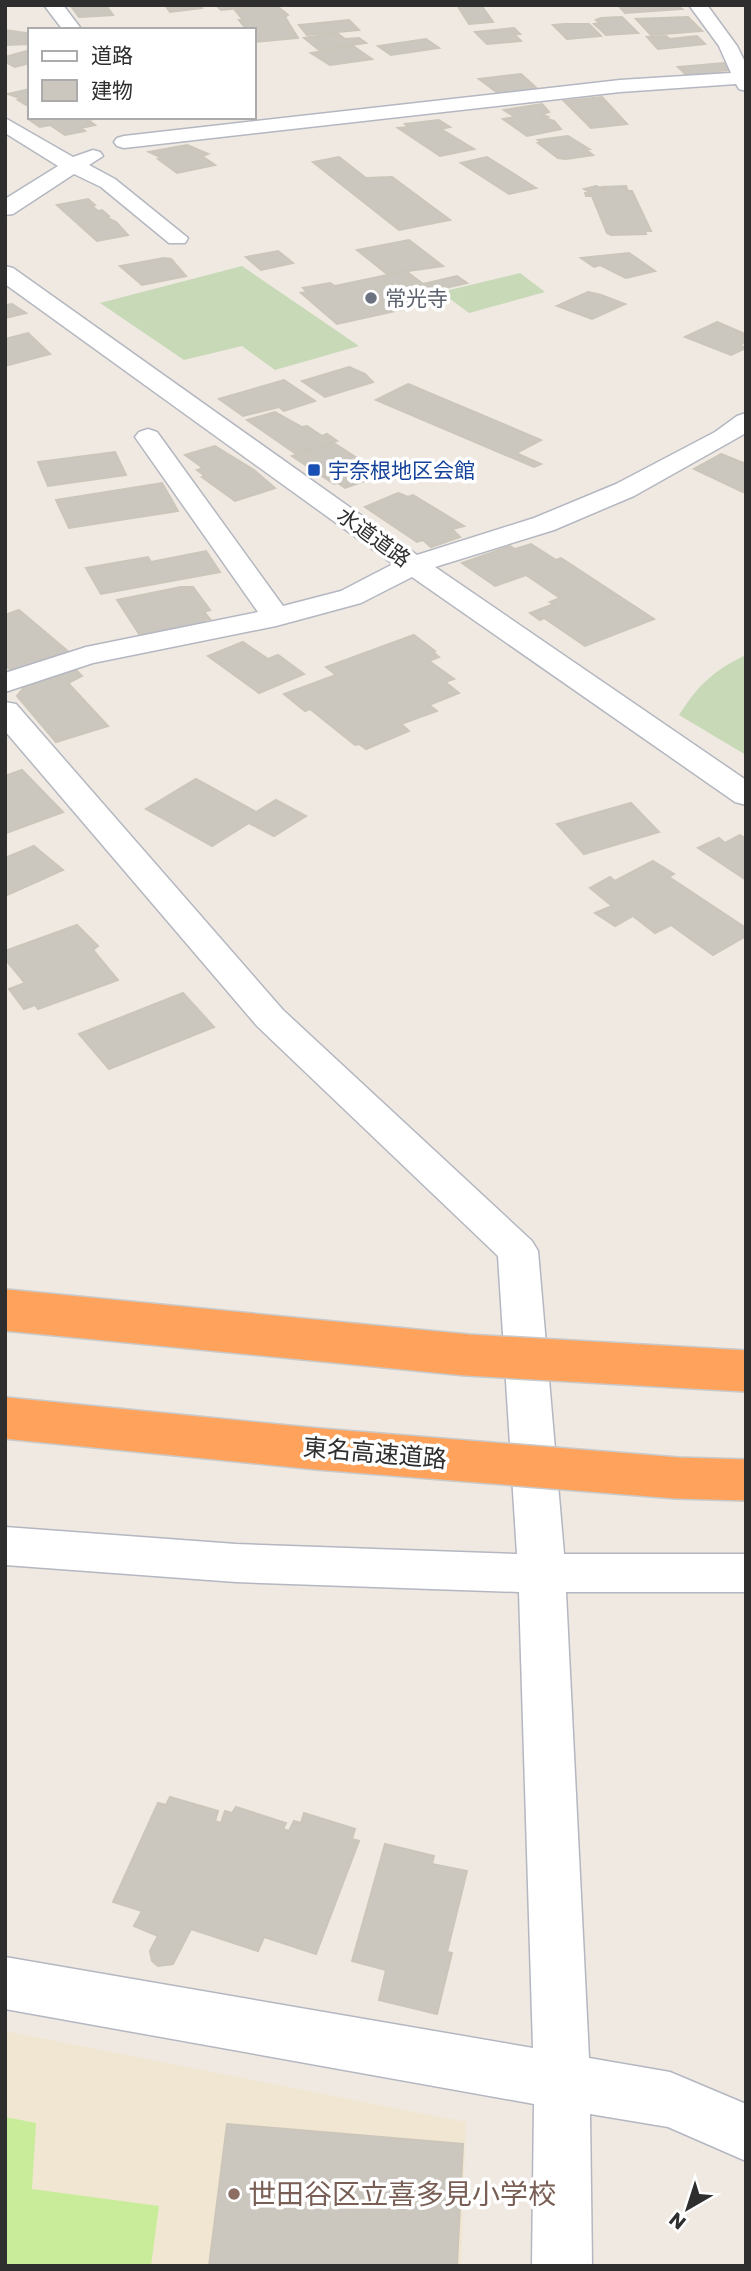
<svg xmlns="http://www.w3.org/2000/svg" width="751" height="2271" font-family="Poppins,'Noto Sans JP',sans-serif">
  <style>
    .education { fill: #f0e6d1 }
    .cemetery { fill: #c8d9b8 }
    .pitch { fill: #c9ec9a }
    .building { fill: #cbc7bf; stroke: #cbc5ba; stroke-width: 2 }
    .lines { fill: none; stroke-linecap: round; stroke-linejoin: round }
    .street-casing { stroke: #b4b7c1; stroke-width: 3 }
    .street { fill: #fff; fill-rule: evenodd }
    .highway-bridge-casing { stroke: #c9c9c9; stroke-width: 44; stroke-linecap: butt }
    .highway-bridge { stroke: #ffa35c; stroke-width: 41 }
    .worship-dot { fill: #6b7280; stroke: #fff; stroke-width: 2.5 }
    .transit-dot { fill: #1a4fb4; stroke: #fff; stroke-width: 2.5 }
    .education-dot { fill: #8d6e63; stroke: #fff; stroke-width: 2.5 }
    .labels { text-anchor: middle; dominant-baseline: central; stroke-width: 7; stroke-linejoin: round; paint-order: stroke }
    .far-worship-label { font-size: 21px; fill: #5b616d; stroke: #fff; text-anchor: start }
    .far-transit-label { font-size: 21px; fill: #164399; stroke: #fff; text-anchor: start }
    .far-street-label { font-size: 21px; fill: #2e2e2e; stroke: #fff }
    .street-label { font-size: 24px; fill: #2e2e2e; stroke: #fff }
    .near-education-label { font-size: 28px; fill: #785e54; stroke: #fff; text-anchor: start }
  </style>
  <rect width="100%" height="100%" fill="#efe9e1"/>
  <!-- education -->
  <polygon class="education" points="5,2031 466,2122 461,2266 5,2266"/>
  <!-- cemetery -->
  <g class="cemetery">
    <polygon points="242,266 359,346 275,370 242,346 184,360 100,303"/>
    <polygon points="520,273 545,292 469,313 441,292"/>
    <path d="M746 655V755L679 715C698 685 714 670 746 655Z"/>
  </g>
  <!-- pitch -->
  <polygon class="pitch" points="5,2117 36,2123 32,2189 159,2206 151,2266 5,2266"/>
  <!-- building -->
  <g class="building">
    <polygon points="70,5 106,5 113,15 79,17"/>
    <polygon points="165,5 200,5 202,8 170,12"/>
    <polygon points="216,5 270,5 221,10"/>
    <polygon points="457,5 481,5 493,22 469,24"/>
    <polygon points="618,5 684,5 684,6 678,6 682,9 625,13"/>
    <polygon points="277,6 288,15 285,17 298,38 254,42 254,30 247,30 239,20 243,20 235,10"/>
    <polygon points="622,17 638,33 606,35 594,24 600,23 596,20 601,18"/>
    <polygon points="688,17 702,31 651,35 636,19"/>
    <polygon points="349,20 359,30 307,35 299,25"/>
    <polygon points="564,24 589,24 601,36 567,39 553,25"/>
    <polygon points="514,28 520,34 514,34 521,41 487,44 475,32"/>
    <polygon points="5,30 26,33 24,34 30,35 30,44 5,45"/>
    <polygon points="337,33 345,39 359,38 366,43 319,50 304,38"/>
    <polygon points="666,36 670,39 697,36 705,44 658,49 647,37"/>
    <polygon points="426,39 439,48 391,55 378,46"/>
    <polygon points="353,46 372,59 330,65 311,53"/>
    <polygon points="30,50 30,63 15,67 5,62 5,57"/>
    <polygon points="724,63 732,70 718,71 725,77 692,80 678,67"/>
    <polygon points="521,74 541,92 503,97 479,79"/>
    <polygon points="30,89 30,104 26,105 18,100 22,99 8,94"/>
    <polygon points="602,97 627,124 591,128 564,101"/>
    <polygon points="542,104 549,112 542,114 548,117 544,118 554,121 561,129 527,136 503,119 515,117 504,110"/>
    <polygon points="40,117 92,117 94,119 88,120 95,125 81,128 85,131 65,135 50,125 40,127 31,121 33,121 31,119"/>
    <polygon points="439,120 450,127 441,129 474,149 440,156 398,128 408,127 405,124"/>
    <polygon points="568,136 589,149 585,149 593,155 566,159 558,158 538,143 542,143 538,140"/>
    <polygon points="187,145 208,154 202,156 215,165 177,173 158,159 162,158 149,152"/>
    <polygon points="339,157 366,178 392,177 450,220 399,230 313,162"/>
    <polygon points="487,157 536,188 509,194 461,163"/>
    <polygon points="596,186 603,189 602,187 626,186 628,191 632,191 651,231 645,231 646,234 611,235 607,233 592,196 586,196 585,193 591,193 584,189"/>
    <polygon points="88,199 95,205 92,206 98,211 102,210 109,216 106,217 116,222 128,235 97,241 57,205"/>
    <polygon points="409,240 443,266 387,274 357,250"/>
    <polygon points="278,251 293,263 261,270 246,257"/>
    <polygon points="629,253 655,271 626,278 600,265 594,267 581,258"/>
    <polygon points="164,258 171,259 186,276 142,285 120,266"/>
    <polygon points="406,271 423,284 457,276 467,283 432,291 445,300 337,324 301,293 307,292 303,288 330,283 335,286"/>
    <polygon points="588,292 601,295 625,304 592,319 557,306"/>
    <polygon points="12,304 26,313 5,318 5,305"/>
    <polygon points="717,322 745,334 746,337 741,339 746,342 739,345 746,348 731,355 685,337"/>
    <polygon points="28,333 50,354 5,366 5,339"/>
    <polygon points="349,367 365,374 373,382 325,397 302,381"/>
    <polygon points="284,380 315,401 284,411 279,407 243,416 219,399"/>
    <polygon points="408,384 541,440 516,453 541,464 534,467 376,400"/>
    <polygon points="275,412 302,427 307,426 322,436 327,434 337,441 296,454 247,420"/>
    <polygon points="334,443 383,475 345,488 338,483 334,484 292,456"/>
    <polygon points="215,446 254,470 275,488 235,501 202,477 205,476 197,470 203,468 185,455"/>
    <polygon points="115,452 126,475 48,486 38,462"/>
    <polygon points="721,454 746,464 746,490 743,492 694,469"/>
    <polygon points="162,483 178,511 69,528 56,500"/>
    <polygon points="398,493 408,497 413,495 464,526 452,529 460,537 431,547 423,540 417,542 365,507"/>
    <polygon points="531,544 556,560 561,558 654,619 585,646 544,618 540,620 530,613 554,604 550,602 560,598 526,575 495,586 462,563 510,546 515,549"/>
    <polygon points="206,551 220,572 101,594 86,568 148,557 151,562"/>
    <polygon points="181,587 193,587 210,610 204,612 210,619 204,620 206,623 141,637 117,600"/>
    <polygon points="19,610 69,652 12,671 5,665 5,615"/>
    <polygon points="414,635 435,651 433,652 439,657 429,661 454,679 445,682 459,693 429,705 437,711 401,724 409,731 366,749 359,744 355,745 310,709 305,711 284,694 336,675 326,667"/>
    <polygon points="243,642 268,659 278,655 304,674 259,693 208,656"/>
    <polygon points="74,668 82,676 68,683 108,726 56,742 17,696 28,682"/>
    <polygon points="22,770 63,812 6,833 5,776"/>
    <polygon points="196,779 256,812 276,800 306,816 274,836 249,823 212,846 146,809"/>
    <polygon points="631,803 659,832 584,854 557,824"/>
    <polygon points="740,835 746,839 746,880 698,848 719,838 725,843"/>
    <polygon points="34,846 63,870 5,896 5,858"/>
    <polygon points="653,861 674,874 669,877 746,928 746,936 713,955 671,925 655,933 633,916 615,926 595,913 612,906 590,888 610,877 615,881"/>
    <polygon points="77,925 98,946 93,950 118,980 38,1009 35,1005 24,1009 9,989 25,983 5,959 5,951"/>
    <polygon points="183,993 214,1027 109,1069 79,1034"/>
    <polygon points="170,1797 218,1811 215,1821 221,1823 225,1811 232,1813 236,1807 286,1823 283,1829 289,1831 294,1821 301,1823 304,1813 355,1829 352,1839 359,1841 316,1954 264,1937 258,1951 191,1929 173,1964 158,1966 152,1961 150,1951 158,1936 134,1926 142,1911 113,1902 158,1803 166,1805"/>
    <polygon points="385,1844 434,1856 432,1864 467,1871 447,1952 452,1953 437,2014 379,2000 386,1970 352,1961"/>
    <polygon points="227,2124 463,2144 457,2266 209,2266"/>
  </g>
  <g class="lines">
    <defs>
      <g id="street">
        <polygon points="44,5 63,5 82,30 63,30"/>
        <polygon points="689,5 707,5 737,46 746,64 746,91 739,89 736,84 620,92 124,148 117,146 114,142 117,138 124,136 620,80 731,73 719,46"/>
        <polygon points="5,118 73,157 93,150 100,152 103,156 89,165 115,179 188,238 185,243 169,243 101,187 74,174 13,214 5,215 5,199 58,166 5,133"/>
        <polygon points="5,266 13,268 417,555 534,518 616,484 715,432 737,416 746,413 746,433 634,496 554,530 435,567 746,780 746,805 735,802 412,577 361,603 276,626 93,663 5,692 5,673 86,647 258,612 135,437 139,432 148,429 157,432 283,606 341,591 393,564 5,284"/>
        <polygon points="5,702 16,704 283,1010 532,1241 538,1251 564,1554 746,1554 746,1592 566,1592 589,2058 670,2072 746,2104 746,2161 668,2127 590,2114 592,2266 532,2266 534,2104 5,2009 5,1957 533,2048 519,1592 236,1582 5,1565 5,1527 236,1544 517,1554 498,1256 257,1026 5,731"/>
      </g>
    </defs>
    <!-- street casing -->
    <use href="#street" class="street-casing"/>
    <!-- street -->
    <use href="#street" class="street"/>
    <defs>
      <g id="highway-bridge">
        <polyline points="5,1310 467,1355 746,1371"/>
        <polyline points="5,1418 318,1449 677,1478 746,1480"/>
      </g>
    </defs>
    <!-- highway-bridge casing -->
    <use href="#highway-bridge" class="highway-bridge-casing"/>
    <!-- highway-bridge -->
    <use href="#highway-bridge" class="highway-bridge"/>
  </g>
  <!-- markers -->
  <circle class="worship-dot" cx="371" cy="298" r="7"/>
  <rect class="transit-dot" x="307" y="463" width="14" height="14" rx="3.5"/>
  <circle class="education-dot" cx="234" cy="2194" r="7"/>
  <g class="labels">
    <!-- far-worship labels -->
    <g class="far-worship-label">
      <text x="385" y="298">常光寺</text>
    </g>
    <!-- far-transit labels -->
    <g class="far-transit-label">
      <text x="328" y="470">宇奈根地区会館</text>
    </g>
    <!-- far-street labels -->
    <g class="far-street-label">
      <text transform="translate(374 537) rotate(36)">水道道路</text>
    </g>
    <!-- street labels -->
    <g class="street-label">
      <text transform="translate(375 1453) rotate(5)">東名高速道路</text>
    </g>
    <!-- near-education labels -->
    <g class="near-education-label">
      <text x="248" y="2194">世田谷区立喜多見小学校</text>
    </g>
  </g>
  <!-- border -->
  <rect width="751" height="2271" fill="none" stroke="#2e2e2e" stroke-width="14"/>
  <!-- legend -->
  <rect x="28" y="28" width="228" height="91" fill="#ffffff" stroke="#ababab" stroke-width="2"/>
  <rect x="42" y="51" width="35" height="10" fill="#ffffff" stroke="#ababab" stroke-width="2"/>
  <text x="91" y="63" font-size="21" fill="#2e2e2e">道路</text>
  <rect x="42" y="80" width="35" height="21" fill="#cbc7bf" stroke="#ababab" stroke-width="2"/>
  <text x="91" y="98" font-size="21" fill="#2e2e2e">建物</text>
  <!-- north arrow -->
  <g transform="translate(688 2208) rotate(219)" stroke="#ffffff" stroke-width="5" paint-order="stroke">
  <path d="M0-5L12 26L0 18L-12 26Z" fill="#2e2e2e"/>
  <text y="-10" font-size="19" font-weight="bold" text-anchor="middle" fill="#2e2e2e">N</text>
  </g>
</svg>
